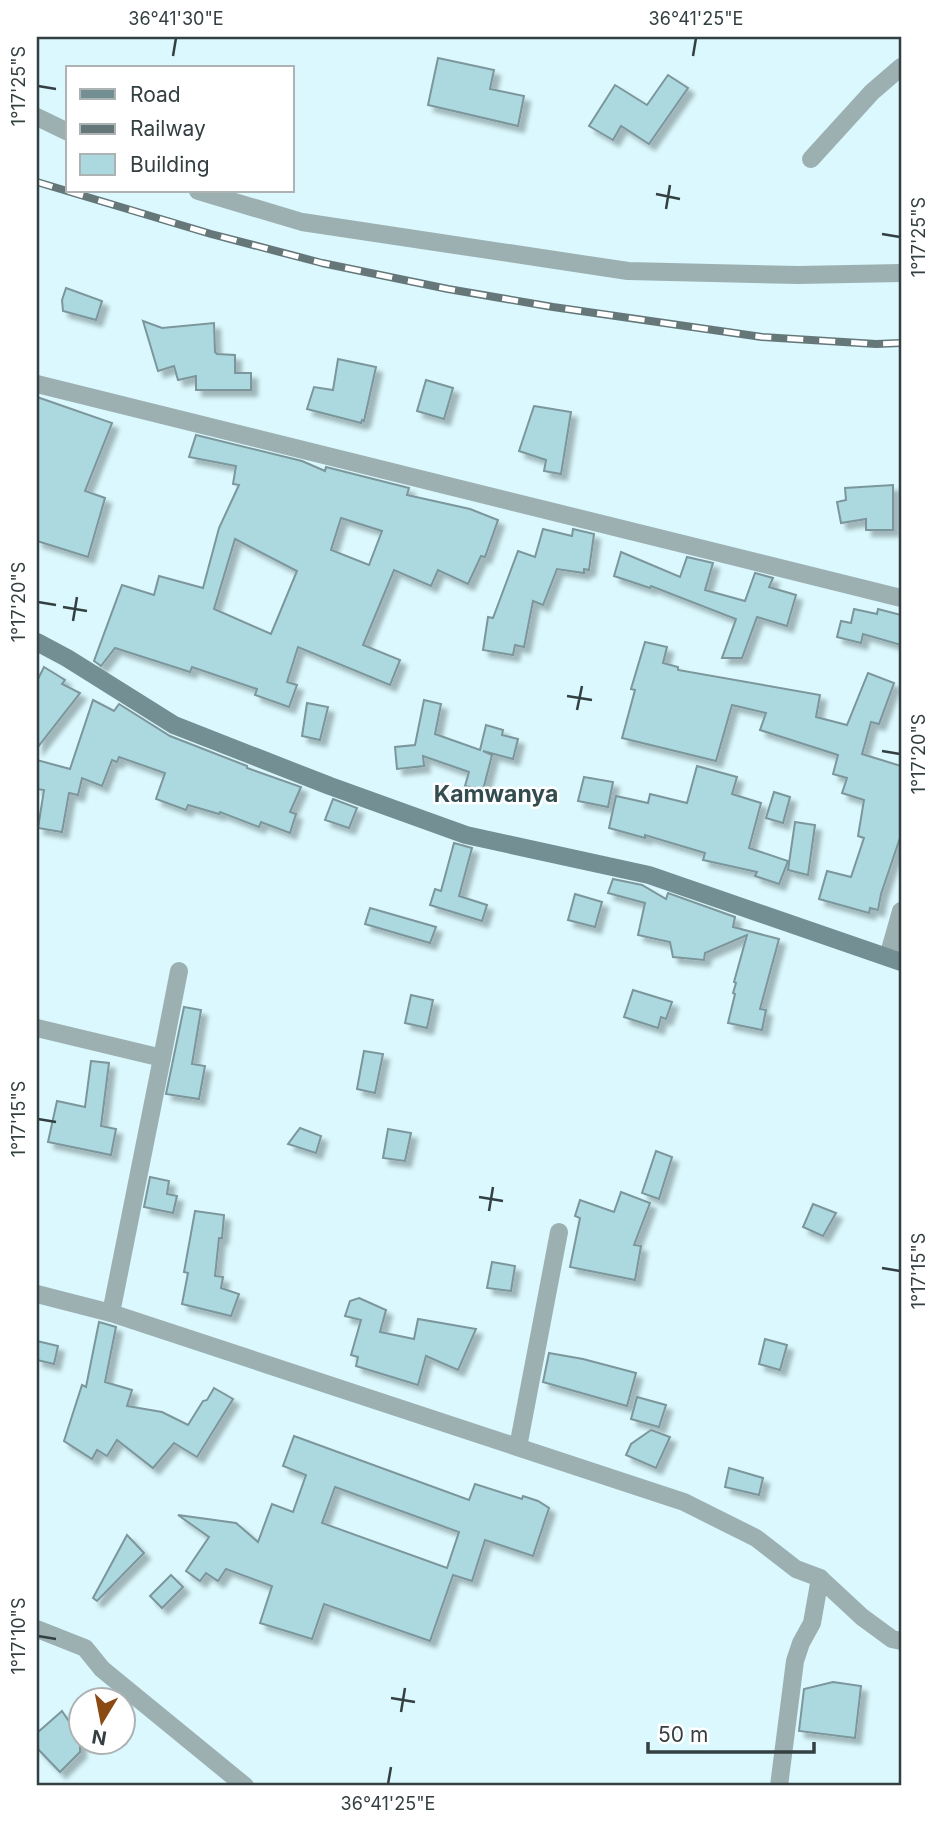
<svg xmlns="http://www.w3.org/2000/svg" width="938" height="1823" font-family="Inter,sans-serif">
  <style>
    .building { fill: #acd9e0; stroke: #7b969b; stroke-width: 2; fill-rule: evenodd; filter: url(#shadow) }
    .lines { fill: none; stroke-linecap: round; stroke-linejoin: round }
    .minor { stroke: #9cb0b2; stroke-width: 18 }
    .secondary { stroke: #738f93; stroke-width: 18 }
    .rail-casing { stroke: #66777a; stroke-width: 8 }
    .rail { stroke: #fff; stroke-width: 5; stroke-dasharray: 16; stroke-linecap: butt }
    .ticks { fill: none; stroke: #333f41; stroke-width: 2.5 }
    .labels { text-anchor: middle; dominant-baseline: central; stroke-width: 5; stroke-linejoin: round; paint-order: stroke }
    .neighbourhood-label { font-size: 23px; font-weight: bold; fill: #334c50; stroke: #fff }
    .neatline { fill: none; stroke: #333f41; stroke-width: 2.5 }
    .ticks-label { font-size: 18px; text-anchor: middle; fill: #333f41 }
  </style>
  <defs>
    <filter id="shadow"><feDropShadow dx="6" dy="6" stdDeviation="2" flood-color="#0004"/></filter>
  </defs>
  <rect width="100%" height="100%" fill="#daf8fd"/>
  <!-- building -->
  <g class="building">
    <polygon points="438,58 494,70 490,89 524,96 518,126 428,105"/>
    <polygon points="668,75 688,88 649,144 621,126 613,140 589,126 615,85 647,105"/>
    <polygon points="66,288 102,301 96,320 63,311 62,300"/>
    <polygon points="143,321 162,328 214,323 215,352 217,354 235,355 235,373 251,373 251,390 196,390 196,376 178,380 174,366 158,371"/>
    <polygon points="338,359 376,367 364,421 362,420 361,423 307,409 314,387 333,390"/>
    <polygon points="426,380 453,388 444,419 417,411"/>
    <polygon points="37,397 112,423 85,491 105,498 88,557 37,541"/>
    <polygon points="534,406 571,412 561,474 544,471 546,460 519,451"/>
    <path d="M196 435 302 461 325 471 326 467 409 488 407 495 470 509 498 520 485 557 481 556 468 584 438 570 431 586 394 570 363 645 400 660 390 685 298 647 287 682 297 685 289 707 255 695 257 689 192 667 190 672 115 648 101 666 94 661 122 585 154 595 159 576 203 588 219 528 239 485 233 484 236 466 189 457ZM341 518 382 531 369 565 331 550ZM235 539 297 571 271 634 214 609Z"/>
    <polygon points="893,485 893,530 866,530 866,519 841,523 837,502 846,500 845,488"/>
    <polygon points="543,529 572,536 573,529 594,534 589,570 584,569 584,573 557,569 543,605 533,601 524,647 515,645 513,655 483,650 488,617 493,618 518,551 535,557"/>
    <polygon points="621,552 680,577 687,557 713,563 705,590 745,601 755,573 773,578 769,587 796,595 787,626 757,617 742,658 722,658 736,619 651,586 650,588 614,576"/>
    <polygon points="854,609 877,614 878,609 901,615 901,645 863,634 861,643 837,637 841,621 851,623"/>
    <polygon points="645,642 667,647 663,663 678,667 678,670 820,695 816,717 847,725 868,673 894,683 879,724 871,722 862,754 901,766 901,835 881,894 878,910 870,908 869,913 819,899 827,871 851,877 864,838 858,836 864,800 842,793 847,778 833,774 838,755 760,730 766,713 732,705 716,761 622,738 635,690 631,689"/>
    <polygon points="44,667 65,680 62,684 80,693 37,748 37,681"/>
    <polygon points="93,700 114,711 119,704 170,736 247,766 247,768 301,787 290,812 296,814 290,833 261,822 259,827 220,812 219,814 188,805 186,810 156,799 165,773 119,757 117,762 112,760 102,786 82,778 78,795 69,793 62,832 38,828 44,790 37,789 37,760 70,769"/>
    <polygon points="424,700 441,704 435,734 480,750 486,725 503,730 502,735 518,739 513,759 483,751 492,755 483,790 465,786 469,772 423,756 424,766 397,769 395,747 415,745"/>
    <polygon points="307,703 328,707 320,740 302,736"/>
    <polygon points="697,766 737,777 732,794 761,803 749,848 788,861 779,884 755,876 757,872 703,860 705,853 645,835 645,838 609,828 616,796 648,803 650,794 687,803"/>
    <polygon points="584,777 613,782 608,807 578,801"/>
    <polygon points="774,792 790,797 783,823 766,818"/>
    <polygon points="333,799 357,808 349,828 325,820"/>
    <polygon points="795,822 815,825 808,875 788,870"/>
    <polygon points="454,843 472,848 459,896 487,905 482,921 430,905 435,889 441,891"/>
    <polygon points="613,879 642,885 666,899 668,893 735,917 733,927 779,939 760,1009 766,1010 762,1030 728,1023 735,994 733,993 736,983 734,982 747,935 705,953 704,960 673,957 670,942 638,935 645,903 608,893"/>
    <polygon points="575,894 602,902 595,927 568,920"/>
    <polygon points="370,908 436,927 430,943 365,924"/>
    <polygon points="633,990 672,1002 666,1019 661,1017 658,1028 624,1017"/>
    <polygon points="411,995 433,1000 427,1028 405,1023"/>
    <polygon points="184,1007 201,1010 192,1064 205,1066 199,1099 166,1094"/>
    <polygon points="364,1051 383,1054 375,1093 357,1089"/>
    <polygon points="91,1061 109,1063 101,1126 116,1129 111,1155 48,1142 57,1101 85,1107"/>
    <polygon points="300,1128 321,1136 316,1153 288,1144"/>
    <polygon points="388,1129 411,1133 405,1161 383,1158"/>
    <polygon points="656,1151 672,1157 659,1199 642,1193"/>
    <polygon points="150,1177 169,1181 167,1194 177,1196 173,1213 144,1207"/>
    <polygon points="621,1192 650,1203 634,1245 641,1246 635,1280 570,1267 580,1218 575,1216 580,1200 614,1212"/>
    <polygon points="813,1204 836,1213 823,1236 803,1227"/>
    <polygon points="195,1211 224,1215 222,1238 219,1238 215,1276 223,1277 221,1288 239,1294 231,1316 182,1304 188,1273 184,1272"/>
    <polygon points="492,1262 515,1266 511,1291 487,1288"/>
    <polygon points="359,1298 386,1310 380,1332 414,1339 418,1319 476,1329 458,1370 426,1356 418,1385 356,1366 358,1357 351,1355 361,1320 345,1316 350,1301"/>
    <polygon points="99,1322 116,1327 105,1382 132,1390 127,1406 162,1412 188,1425 203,1401 207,1400 214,1388 233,1399 197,1457 174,1443 153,1468 117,1440 107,1456 97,1450 92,1459 64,1441 82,1385 86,1387"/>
    <polygon points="765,1339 787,1345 780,1370 759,1364"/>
    <polygon points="37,1341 58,1346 54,1364 37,1360"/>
    <polygon points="549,1353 583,1359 636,1373 627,1406 543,1382"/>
    <polygon points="637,1397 666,1405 659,1427 631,1419"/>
    <polygon points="651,1430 670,1437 656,1468 626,1455 631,1444"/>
    <path d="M294 1436 469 1500 475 1484 522 1499 523 1496 538 1501 549 1508 533 1556 485 1540 472 1581 453 1575 430 1641 324 1604 312 1639 260 1623 272 1586 226 1569 218 1581 206 1573 200 1581 186 1571 209 1537 178 1515 236 1523 258 1542 272 1504 293 1512 306 1475 283 1466ZM335 1487 459 1532 447 1568 322 1523Z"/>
    <polygon points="729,1468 763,1478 759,1495 725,1487"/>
    <polygon points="127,1535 144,1553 97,1601 93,1598"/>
    <polygon points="171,1575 183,1587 162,1608 150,1596"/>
    <polygon points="833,1682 861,1686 855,1738 799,1731 804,1689"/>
    <polygon points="62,1711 80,1738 80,1752 60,1772 37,1748 37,1733"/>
  </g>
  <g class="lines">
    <!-- minor -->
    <g class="minor">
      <polyline points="37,117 68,132"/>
      <polyline points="811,159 872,92 901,67"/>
      <polyline points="198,191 302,222 628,271 798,275 901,273"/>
      <polyline points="37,384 901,598"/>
      <polyline points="888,957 901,911"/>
      <polyline points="37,1028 162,1058 111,1313"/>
      <polyline points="162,1058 179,971"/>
      <polyline points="37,1294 111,1313 684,1502 756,1538 796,1569 820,1578 862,1617 892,1639 901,1641"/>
      <polyline points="518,1447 559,1232"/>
      <polyline points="37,1629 85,1648 102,1669 245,1786"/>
      <polyline points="779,1786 795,1661 801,1643 812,1623 820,1578"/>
    </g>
    <!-- secondary -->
    <polyline class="secondary" points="37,642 67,658 174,725 330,786 466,835 649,875 901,962"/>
    <defs>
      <polyline id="rail" points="37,182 211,234 322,263 448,289 553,307 762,337 876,344 901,343"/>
    </defs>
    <!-- rail casing -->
    <use href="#rail" class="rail-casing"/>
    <!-- rail -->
    <use href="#rail" class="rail"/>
  </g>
  <!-- ticks -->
  <path class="ticks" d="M173 56 176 38M693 56 696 38M38 86 56 89M656 194 680 199M666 209 670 185M882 234 900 237M38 602 56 605M63 607 87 611M73 621 77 597M567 696 592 700M577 710 582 686M882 751 900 754M38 1119 56 1122M479 1197 503 1201M489 1211 493 1187M882 1268 900 1271M38 1636 56 1639M391 1698 415 1702M401 1712 405 1688M388 1784 391 1767"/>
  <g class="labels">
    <!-- neighbourhood labels -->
    <g class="neighbourhood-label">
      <text x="496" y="794">Kamwanya</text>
    </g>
  </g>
  <!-- border -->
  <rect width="938" height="1823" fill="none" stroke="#ffffff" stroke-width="77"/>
  <!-- legend -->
  <rect x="66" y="66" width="228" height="126" fill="#ffffff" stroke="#adb2b3" stroke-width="2"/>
  <rect x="80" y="89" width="35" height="10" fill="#738f93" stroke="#adb2b3" stroke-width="2"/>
  <text x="130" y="102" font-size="21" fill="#333f41">Road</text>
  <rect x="80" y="124" width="35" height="10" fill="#66777a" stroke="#adb2b3" stroke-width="2"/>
  <text x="130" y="136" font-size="21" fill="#333f41">Railway</text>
  <rect x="80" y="154" width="35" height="21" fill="#acd9e0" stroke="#adb2b3" stroke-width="2"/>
  <text x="130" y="172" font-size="21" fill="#333f41">Building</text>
  <!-- north arrow -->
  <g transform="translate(102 1721) rotate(190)"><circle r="33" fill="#ffffff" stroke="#adb2b3" stroke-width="2"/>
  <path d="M0-5L12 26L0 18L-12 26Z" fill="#8b4a13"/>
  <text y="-10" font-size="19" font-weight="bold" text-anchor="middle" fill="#333f41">N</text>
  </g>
  <!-- scale -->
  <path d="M648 1742v10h166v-10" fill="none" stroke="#333f41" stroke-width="3.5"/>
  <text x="658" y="1742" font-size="21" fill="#333f41" stroke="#ffffff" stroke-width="5" paint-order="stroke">50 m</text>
  <rect x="38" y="38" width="862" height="1746" class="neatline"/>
  <g class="ticks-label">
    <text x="176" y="25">36°41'30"E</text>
    <text x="696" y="25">36°41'25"E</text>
    <text transform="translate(19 86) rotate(-90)" y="6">1°17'25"S</text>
    <text transform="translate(919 237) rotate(-90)" y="6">1°17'25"S</text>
    <text transform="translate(19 602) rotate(-90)" y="6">1°17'20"S</text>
    <text transform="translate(919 754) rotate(-90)" y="6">1°17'20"S</text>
    <text transform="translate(19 1119) rotate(-90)" y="6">1°17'15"S</text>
    <text transform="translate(919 1271) rotate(-90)" y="6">1°17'15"S</text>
    <text transform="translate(19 1636) rotate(-90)" y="6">1°17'10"S</text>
    <text x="388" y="1810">36°41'25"E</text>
  </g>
</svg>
